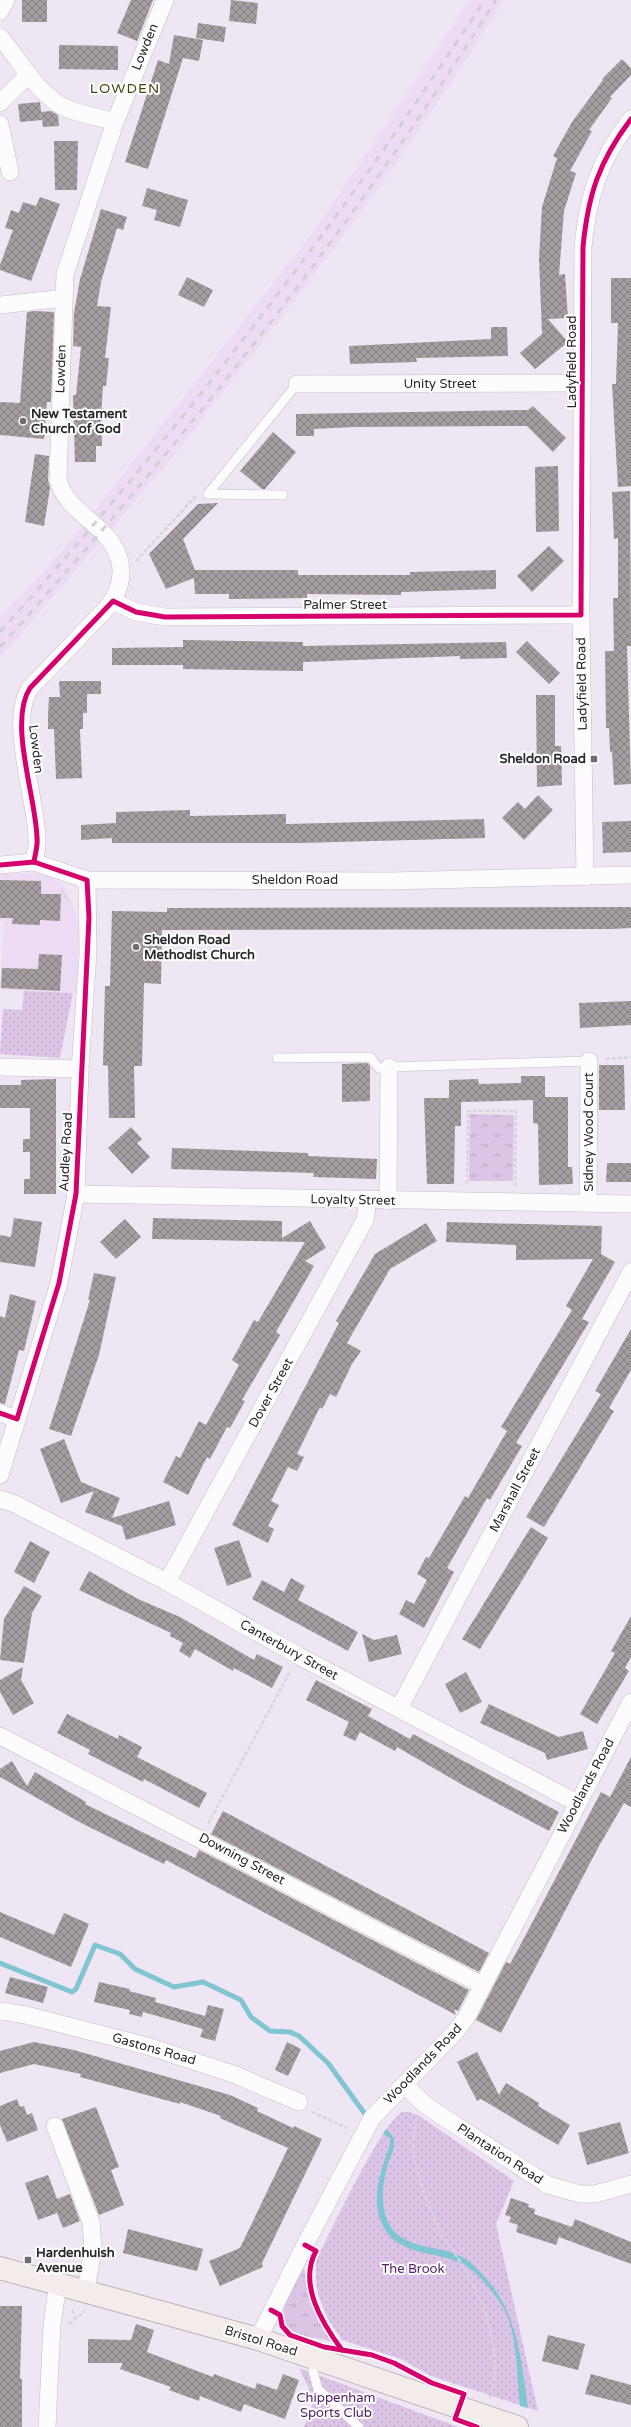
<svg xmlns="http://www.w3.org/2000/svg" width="631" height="2427" font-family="'Varela Round',sans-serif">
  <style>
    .built { fill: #ecdcf3 }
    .grass { fill: url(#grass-tufts) }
    .park { fill: url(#park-dots) }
    .water { fill: #80c5d2 }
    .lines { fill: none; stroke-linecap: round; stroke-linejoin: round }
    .stream { stroke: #80c5d2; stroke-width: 5 }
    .building { fill: url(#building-cross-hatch) }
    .lane-casing { stroke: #c4bcc7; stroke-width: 10 }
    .street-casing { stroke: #c4bcc7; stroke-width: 18 }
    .primary-casing { stroke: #bfb1b3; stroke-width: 24 }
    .path { stroke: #d7d5d9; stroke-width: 2.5; stroke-dasharray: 4 2; stroke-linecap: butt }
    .lane { stroke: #fdfbfd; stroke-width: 9 }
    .street { stroke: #fdfbfd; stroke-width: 17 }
    .primary { stroke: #f3eceb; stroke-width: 22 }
    .rail { stroke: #d1cfd3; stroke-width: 3; stroke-dasharray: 7 7; stroke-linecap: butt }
    .cycleway-casing { stroke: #fff; stroke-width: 8 }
    .cycleway { stroke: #d6006c; stroke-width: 5 }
    .poi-dot { fill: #716a74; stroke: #fff; stroke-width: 1.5 }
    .labels { text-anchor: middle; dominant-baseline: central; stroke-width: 4; stroke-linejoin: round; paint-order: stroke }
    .street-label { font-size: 13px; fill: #2d2730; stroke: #fff }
    .poi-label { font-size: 13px; font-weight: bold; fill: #2d2730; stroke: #fff; text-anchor: start }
    .park-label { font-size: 13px; fill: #542168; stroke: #fff }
    .neighbourhood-label { font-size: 14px; letter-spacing: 1px; fill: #3f490f; stroke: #fff }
  </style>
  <defs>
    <pattern id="grass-tufts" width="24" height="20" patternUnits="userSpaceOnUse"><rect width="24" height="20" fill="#dcc4e6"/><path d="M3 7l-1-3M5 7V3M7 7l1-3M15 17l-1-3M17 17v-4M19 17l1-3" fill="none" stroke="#bda8c6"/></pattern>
    <pattern id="park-dots" width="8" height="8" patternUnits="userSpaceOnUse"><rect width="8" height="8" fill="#dcc4e6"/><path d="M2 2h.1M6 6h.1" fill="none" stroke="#bda8c6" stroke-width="1.8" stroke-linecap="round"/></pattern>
    <pattern id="building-cross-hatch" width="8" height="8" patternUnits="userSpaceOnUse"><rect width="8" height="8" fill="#a49c9e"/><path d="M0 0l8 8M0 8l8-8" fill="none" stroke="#867f81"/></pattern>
  </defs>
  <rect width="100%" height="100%" fill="#efe6f3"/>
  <!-- built -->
  <g class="built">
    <polygon points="470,0 504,0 449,86 378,189 301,292 171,459 0,658 0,618 62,551 107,495 314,231"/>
    <polygon points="0,873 46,874 63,885 73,903 79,928 78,993 0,990 4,921 0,921"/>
  </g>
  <!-- grass -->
  <g class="grass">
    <polygon points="470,1114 514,1115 513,1181 469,1181"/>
    <path d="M304 2268 310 2302 332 2342C321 2338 307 2338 296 2333 267 2321 295 2285 304 2268Z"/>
  </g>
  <!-- park -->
  <g class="park">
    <polygon points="24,991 73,993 60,1058 0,1054 3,1009 22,1010"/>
    <path d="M402 2112H409L418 2115 514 2181 496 2224 538 2411 431 2376 401 2359 342 2340 328 2319 319 2297 316 2282V2261C330 2233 380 2125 402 2112Z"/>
    <polygon points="299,2368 458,2427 304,2427 314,2400"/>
  </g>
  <!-- water -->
  <path class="water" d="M386 2129C390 2132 393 2136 394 2141 395 2149 390 2157 388 2164 382 2183 380 2206 389 2224 401 2246 429 2246 450 2252 463 2255 473 2264 482 2274 518 2311 521 2359 528 2408L520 2406C517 2379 517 2339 507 2315 499 2299 478 2270 461 2263 435 2251 396 2256 382 2224 372 2203 378 2180 385 2159 387 2152 391 2145 390 2138L383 2134Z"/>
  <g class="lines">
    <!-- stream -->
    <polyline class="stream" points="0,1963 72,1992 76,1989 95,1945 120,1954 135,1969 174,1987 203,1982 241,2000 251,2017 270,2031 290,2032 299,2036 328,2063 365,2114"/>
  </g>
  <!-- building -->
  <g class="building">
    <rect x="22" y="0" width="25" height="22"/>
    <polygon points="131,0 153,0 137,41 117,33"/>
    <polygon points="231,0 258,3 256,24 229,21"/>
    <polygon points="198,23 226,27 224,42 196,38"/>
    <polygon points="174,35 203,40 199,61 183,58 148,169 125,162 158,60 169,64"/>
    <polygon points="59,45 118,46 118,70 59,69"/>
    <polygon points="622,59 631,68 631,75 610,97 612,98 589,130 592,131 570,171 576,173 564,211 559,275 565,274 568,318 548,319 568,342 535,369 520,353 542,334 539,258 542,207 557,158 553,156 572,122 603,80 602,79"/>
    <polygon points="40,102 42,120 20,122 18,104"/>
    <polygon points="51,111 58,115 59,126 43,127 41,112"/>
    <polygon points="54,141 78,141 77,190 55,190"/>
    <polygon points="147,188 188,200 180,227 154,220 157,210 142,206"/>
    <polygon points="40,197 60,204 31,281 0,270 0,265 13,230 5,228 11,210 19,213 23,202 36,206"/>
    <polygon points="101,209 127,217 123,230 117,228 101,282 97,306 111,307 105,358 109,358 106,386 103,386 101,416 102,446 96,446 96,462 75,462 73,395 76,395 81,347 73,346 74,313 80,279"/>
    <polygon points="187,277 213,290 204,307 178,295"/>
    <polygon points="611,278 631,278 631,486 618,487 612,384 616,384 618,323 611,323"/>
    <polygon points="35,311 54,312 51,402 47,402 44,439 0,435 0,402 20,403 27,312"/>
    <polygon points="491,327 507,327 508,356 416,358 417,362 350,364 349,346 491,339"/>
    <polygon points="533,406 566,438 553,452 527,426 353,427 314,429 314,436 296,436 296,414 528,410"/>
    <polygon points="273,432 296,452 265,489 262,489 240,471"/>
    <polygon points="35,454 49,456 48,480 50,488 44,526 25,522"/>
    <polygon points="558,466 559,531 536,532 535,467"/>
    <polygon points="630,491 631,646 627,646 631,784 614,785 612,752 610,752 609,728 606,728 605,651 614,651 613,598 618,598 618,538 614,539 612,492"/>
    <polygon points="218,503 183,539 195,570 298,570 298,575 410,575 410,572 496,570 496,589 401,592 401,595 307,594 307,598 229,599 229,594 195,594 194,578 166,589 149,554 198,504"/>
    <polygon points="549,546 564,561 532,592 517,576"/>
    <polygon points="183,640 303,642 303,646 506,642 507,658 460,659 460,656 303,662 303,671 183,669 183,665 112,665 112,648 183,647"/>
    <polygon points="527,641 560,673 549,684 516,652"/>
    <polygon points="59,681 101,681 101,694 87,694 87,713 83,713 83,729 80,729 82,778 56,779 54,729 48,729 48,715 49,697 60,697"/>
    <polygon points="536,695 555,695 555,746 561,746 562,785 537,787"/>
    <polygon points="538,795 553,810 524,840 502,818 518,802 525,809"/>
    <polygon points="190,810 190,816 286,814 286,824 484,819 485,838 300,843 112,843 112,838 81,840 81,825 116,823 116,812"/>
    <polygon points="631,821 631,852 603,853 602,822"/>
    <polygon points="0,880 41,881 41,894 61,894 60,921 40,920 40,925 12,924 13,918 0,918"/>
    <polygon points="631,907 631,928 612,929 162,930 161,984 144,983 142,1066 134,1066 135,1118 109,1118 108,1066 103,1065 105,986 110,986 112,911 167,912 167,908"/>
    <polygon points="39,954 62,955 60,991 1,988 2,968 38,969"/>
    <polygon points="631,1001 631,1025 580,1028 579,1003"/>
    <polygon points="367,1063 370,1066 370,1101 342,1102 342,1064"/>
    <polygon points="599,1065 624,1065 625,1110 599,1110"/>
    <polygon points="521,1076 545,1076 545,1097 568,1097 568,1167 572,1167 573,1184 539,1185 538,1124 533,1123 533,1100 461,1102 461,1126 455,1126 454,1184 427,1184 424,1098 449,1098 449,1080 478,1079 479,1084 521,1083"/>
    <polygon points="56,1079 56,1194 24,1194 24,1179 30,1179 30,1152 23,1152 23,1139 30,1139 30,1108 0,1108 0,1085 21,1085 21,1080"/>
    <polygon points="131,1127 142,1139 137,1143 150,1157 132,1174 108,1148"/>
    <polygon points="172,1148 308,1153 308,1156 377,1159 376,1179 313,1177 314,1173 171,1169"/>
    <polygon points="607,1163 631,1163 631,1182 606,1182"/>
    <polygon points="14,1218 42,1222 35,1267 0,1262 0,1235 11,1237"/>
    <polygon points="153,1218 282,1221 282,1238 310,1221 326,1248 305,1261 314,1266 276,1332 280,1335 242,1400 245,1401 230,1428 227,1427 210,1459 207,1457 188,1495 163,1482 176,1456 180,1458 199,1421 206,1425 239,1365 232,1360 254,1320 258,1322 305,1242 152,1239"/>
    <polygon points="125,1219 141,1237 116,1259 100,1242"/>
    <polygon points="447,1222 602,1226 601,1254 615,1262 582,1319 589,1322 516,1443 522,1446 490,1500 487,1498 447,1568 454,1572 424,1628 399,1614 406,1600 414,1604 427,1580 417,1574 426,1557 429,1558 465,1496 468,1498 507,1431 501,1427 572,1310 566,1306 593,1259 516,1260 516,1245 446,1242"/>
    <polygon points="426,1223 437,1241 390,1269 347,1343 361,1351 352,1364 336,1397 330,1394 322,1409 320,1407 297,1454 304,1457 297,1471 288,1467 271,1501 279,1505 268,1526 274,1529 268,1543 232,1525 339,1323 336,1321 375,1254"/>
    <polygon points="94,1273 116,1277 99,1355 71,1436 49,1429 90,1300 88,1300"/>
    <polygon points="10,1294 36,1301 24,1351 19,1350 5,1404 0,1403 0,1316 5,1318"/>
    <polygon points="631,1329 631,1370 609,1408 614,1411 544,1527 526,1517 601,1394 595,1391"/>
    <polygon points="64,1439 81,1482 120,1498 112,1518 169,1501 176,1525 126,1540 122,1526 85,1512 94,1491 61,1503 40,1449"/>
    <polygon points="531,1527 548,1538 480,1649 462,1639"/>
    <polygon points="239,1540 252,1577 227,1586 214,1548"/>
    <polygon points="30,1541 50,1552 34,1583 14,1572"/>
    <polygon points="89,1571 138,1599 180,1617 254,1660 257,1654 283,1667 272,1688 234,1668 233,1671 195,1649 190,1658 179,1651 183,1643 170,1636 171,1633 79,1590"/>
    <polygon points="291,1578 305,1586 298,1600 358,1632 348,1651 252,1599 262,1580 284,1592"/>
    <polygon points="24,1586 42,1596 32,1613 24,1663 0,1660 4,1619"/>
    <polygon points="631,1616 631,1657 625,1668 629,1671 597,1724 580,1714 615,1653 611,1651"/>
    <polygon points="362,1634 374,1640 397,1635 402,1654 369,1662"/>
    <polygon points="23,1667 21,1680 34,1703 13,1715 0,1692 0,1680"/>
    <polygon points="466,1672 482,1702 460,1713 445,1684"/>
    <polygon points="316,1680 372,1709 368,1716 410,1739 413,1734 559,1812 549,1831 461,1784 397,1747 395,1751 360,1732 355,1741 343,1735 349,1722 306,1700"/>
    <polygon points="489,1704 559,1737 583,1731 588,1749 547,1760 545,1753 480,1723"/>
    <polygon points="67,1714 118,1739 119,1735 142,1747 137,1757 207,1793 199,1808 144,1779 143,1782 88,1754 90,1750 57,1733"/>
    <polygon points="631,1757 631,1807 624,1803 599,1846 501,2033 476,2020 506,1962 510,1964 523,1940 601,1792 610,1797"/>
    <polygon points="12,1761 27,1786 35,1772 86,1802 85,1804 195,1858 199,1850 201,1851 469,1990 458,2011 454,2009 456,2015 166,1860 164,1864 81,1823 0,1777 0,1769"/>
    <polygon points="223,1811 489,1953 479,1972 211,1834"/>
    <polygon points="0,1912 54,1935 64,1913 89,1924 71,1967 0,1937"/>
    <polygon points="10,1977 48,1987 43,2003 5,1993"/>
    <polygon points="99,1982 130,1989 129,1991 156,1998 155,2002 205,2016 208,2005 224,2009 215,2041 200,2037 203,2029 143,2012 142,2017 129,2014 130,2010 94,2002"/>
    <polygon points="34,2042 74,2050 230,2095 258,2108 257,2111 293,2128 294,2126 322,2139 262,2263 263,2267 220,2286 209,2261 240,2248 288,2148 220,2118 221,2116 180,2102 180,2104 80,2077 81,2074 34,2064 0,2073 0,2051"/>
    <polygon points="287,2042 301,2049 288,2076 275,2070"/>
    <polygon points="477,2052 499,2095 506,2083 539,2103 538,2106 570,2125 558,2145 481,2099 477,2101 457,2062"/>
    <polygon points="17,2099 20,2107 24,2106 27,2115 32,2113 38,2130 7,2142 0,2125 0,2106"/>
    <polygon points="96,2107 119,2167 111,2170 124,2205 99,2215 62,2119"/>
    <polygon points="620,2122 629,2153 587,2165 578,2133"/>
    <polygon points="48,2175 57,2199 70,2194 80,2221 63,2228 57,2213 38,2220 25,2183"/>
    <polygon points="511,2198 529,2204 528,2207 535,2209 534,2214 572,2227 575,2219 631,2242 631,2264 559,2237 556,2245 516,2232 518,2225 509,2222 511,2217 505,2215"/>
    <polygon points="128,2229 203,2249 197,2271 123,2253"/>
    <polygon points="0,2306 22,2306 20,2379 22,2379 22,2427 0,2427"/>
    <polygon points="136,2324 154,2330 147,2352 213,2377 214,2374 255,2389 257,2383 277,2390 283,2374 299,2380 285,2419 244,2404 241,2412 200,2396 199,2401 169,2390 171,2387 120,2369 123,2363 88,2363 88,2339 131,2340"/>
    <polygon points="548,2335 585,2344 578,2370 542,2361"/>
    <polygon points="591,2374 631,2385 631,2405 585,2394"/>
  </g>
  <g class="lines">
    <defs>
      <g id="lane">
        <polyline points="208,494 297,384"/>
        <polyline points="208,494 283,495"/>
        <polyline points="277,1058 370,1057 379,1068 389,1071"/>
        <polyline points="389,1067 589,1061"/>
        <polyline points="316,2358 313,2372 318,2389 359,2427"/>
      </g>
      <g id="street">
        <polyline points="0,11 6,0"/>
        <path d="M0 37C19 59 37 94 64 107 80 115 99 117 115 122"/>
        <polyline points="0,103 29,74"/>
        <polyline points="0,124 10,172"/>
        <polyline points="0,305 64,298"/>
        <polyline points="297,384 583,383"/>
        <polyline points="113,601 136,612 165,617 581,615"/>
        <path d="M34 862C35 854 38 846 37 838 36 797 8 722 30 688L105 610C117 596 124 581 120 562 112 525 67 515 58 480L65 274 115 122 165 0"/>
        <polyline points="0,865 34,862 87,880 391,881 631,875"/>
        <path d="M585 877 581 615 583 247C588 195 599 161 631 119"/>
        <polyline points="0,1067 80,1069"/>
        <polyline points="76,1194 631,1204"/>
        <polyline points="388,1201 389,1067"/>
        <polyline points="588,1203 589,1061"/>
        <polyline points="0,1413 17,1419"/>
        <polyline points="0,1475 59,1283 76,1194 80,1069 88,953 87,880"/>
        <polyline points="0,1499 15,1504 167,1582 299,1656 577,1803"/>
        <polyline points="167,1582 365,1220 368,1201"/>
        <polyline points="399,1708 631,1272"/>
        <polyline points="0,1736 482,1985"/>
        <polyline points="0,2011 26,2015 147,2046 233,2074 299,2102"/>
        <polyline points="405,2085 425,2105 548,2185 580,2194 595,2194 631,2184"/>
        <polyline points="55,2126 91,2222 93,2249 86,2290"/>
        <polyline points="258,2339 305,2245 372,2118 456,2031 466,2018 631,1702"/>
        <polyline points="47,2427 52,2325 58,2283"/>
      </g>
      <polyline id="primary" points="0,2268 258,2339 517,2427"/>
    </defs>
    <!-- lane casing -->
    <use href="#lane" class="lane-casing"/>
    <!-- street casing -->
    <use href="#street" class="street-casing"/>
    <!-- primary casing -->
    <use href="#primary" class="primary-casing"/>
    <!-- path -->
    <g class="path">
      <polyline points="136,561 196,496"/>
      <polyline points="61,890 69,902"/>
      <polyline points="606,1059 631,1057"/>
      <polyline points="467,1184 468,1111 516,1111 515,1186"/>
      <polyline points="208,1824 291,1670"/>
      <polyline points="312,2112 347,2128"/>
      <path d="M417 2119C414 2130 412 2144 414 2155 416 2175 433 2217 442 2235 446 2244 454 2251 459 2260 483 2298 505 2353 490 2398"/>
      <polyline points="72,2310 76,2318 85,2311"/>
      <polyline points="69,2324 76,2318"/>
    </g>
    <!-- lane -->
    <use href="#lane" class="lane"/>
    <!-- street -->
    <use href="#street" class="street"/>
    <!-- primary -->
    <use href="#primary" class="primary"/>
    <!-- rail -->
    <g class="rail">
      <path d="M0 632C122 496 237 352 344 205 393 138 439 69 485 0"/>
      <path d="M0 647C181 445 351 230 496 0"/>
    </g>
    <defs>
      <g id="cycleway">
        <path d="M34 862C35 854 38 846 37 838 36 797 8 722 30 688L113 601 136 612 165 617 581 615 583 247C588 195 599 161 631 119"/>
        <polyline points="0,865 34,862 87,880 89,917 76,1194 59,1283 17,1419 0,1413"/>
        <path d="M305 2245 316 2251C298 2284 322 2323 342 2350"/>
        <polyline points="271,2310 280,2315 282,2326 290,2335 324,2347 372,2355 394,2363 432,2383 464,2394 455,2419 477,2427"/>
      </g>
    </defs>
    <!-- cycleway casing -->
    <use href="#cycleway" class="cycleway-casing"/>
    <!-- cycleway -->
    <use href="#cycleway" class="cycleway"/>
  </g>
  <!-- markers -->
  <g class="poi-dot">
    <circle cx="23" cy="421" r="4"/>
    <rect x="590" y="755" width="8" height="8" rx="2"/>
    <circle cx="136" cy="947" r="4"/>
    <rect x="24" y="2256" width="8" height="8" rx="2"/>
  </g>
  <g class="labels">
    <!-- street labels -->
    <g class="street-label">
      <text transform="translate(145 47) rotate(-68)">Lowden</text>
      <text transform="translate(572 362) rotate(-90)">Ladyfield Road</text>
      <text transform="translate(61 369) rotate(-88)">Lowden</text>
      <text x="440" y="384">Unity Street</text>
      <text x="345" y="605">Palmer Street</text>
      <text transform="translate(582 684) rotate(-91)">Ladyfield Road</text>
      <text transform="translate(36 749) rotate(83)">Lowden</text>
      <text x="295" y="880">Sheldon Road</text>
      <text transform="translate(589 1132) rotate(-90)">Sidney Wood Court</text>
      <text transform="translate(66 1152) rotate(-87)">Audley Road</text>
      <text transform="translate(353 1200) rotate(1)">Loyalty Street</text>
      <text transform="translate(271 1393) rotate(-61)">Dover Street</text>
      <text transform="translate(515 1490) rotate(-62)">Marshall Street</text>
      <text transform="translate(289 1650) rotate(29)">Canterbury Street</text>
      <text transform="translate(586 1786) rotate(-62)">Woodlands Road</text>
      <text transform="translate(242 1859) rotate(28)">Downing Street</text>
      <text transform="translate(154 2049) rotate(16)">Gastons Road</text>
      <text transform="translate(423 2064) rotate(-46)">Woodlands Road</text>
      <text transform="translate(500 2154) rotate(33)">Plantation Road</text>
      <text transform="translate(261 2341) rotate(17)">Bristol Road</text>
    </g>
    <!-- poi labels -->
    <g class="poi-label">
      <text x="31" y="414">New Testament<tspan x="31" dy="15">Church of God</tspan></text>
      <text x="586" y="759" text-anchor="end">Sheldon Road</text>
      <text x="144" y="940">Sheldon Road<tspan x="144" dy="15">Methodist Church</tspan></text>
      <text x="36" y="2253">Hardenhuish<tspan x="36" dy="15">Avenue</tspan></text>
    </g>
    <!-- park labels -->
    <g class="park-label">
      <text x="413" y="2269">The Brook</text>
      <text x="336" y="2398">Chippenham<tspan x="336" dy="15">Sports Club</tspan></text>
    </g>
    <!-- neighbourhood labels -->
    <g class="neighbourhood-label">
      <text x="125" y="88">LOWDEN</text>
    </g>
  </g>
</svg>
